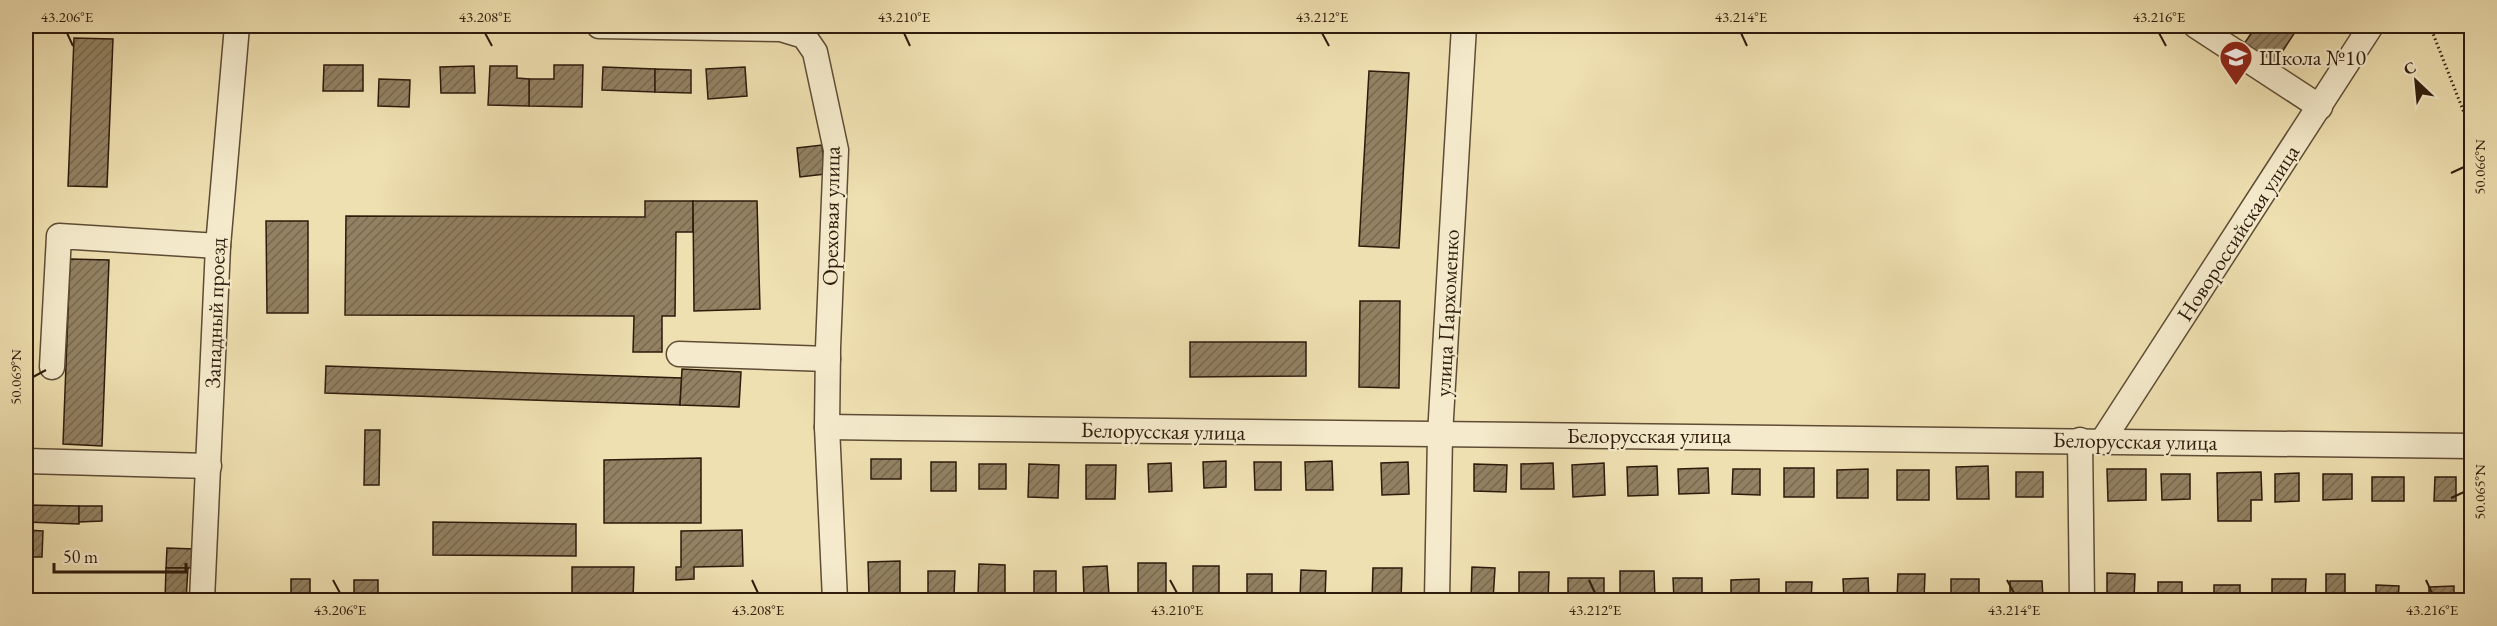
<svg xmlns="http://www.w3.org/2000/svg" width="2497" height="626" font-family="'EB Garamond',serif">
  <style>
    .building { fill: url(#building-hatch); stroke: #2d1b0c; stroke-width: 1.5 }
    .lines { fill: none; stroke-linecap: round; stroke-linejoin: round }
    .minor-casing { stroke: #5e4c35; stroke-width: 27 }
    .path { stroke: #2d1b0c; stroke-width: 3; stroke-dasharray: 1.5 3; stroke-linecap: butt }
    .minor { stroke: #f5ebcc; stroke-width: 24 }
    .ticks { fill: none; stroke: #2d1b0c; stroke-width: 2 }
    .labels { text-anchor: middle; dominant-baseline: central; stroke-width: 4.5; stroke-linejoin: round; paint-order: stroke }
    .poi-label { font-size: 22px; fill: #2d1b0c; stroke: #f5ebcc; text-anchor: start }
    .street-label { font-size: 22px; fill: #2d1b0c; stroke: #f5ebcc }
    .neatline { fill: none; stroke: #2d1b0c; stroke-width: 2 }
    .ticks-label { font-size: 15px; text-anchor: middle; fill: #2d1b0c }
  </style>
  <defs>
    <pattern id="building-hatch" width="6" height="6" patternUnits="userSpaceOnUse" patternTransform="scale(1.5)"><rect width="6" height="6" fill="#928162"/><path d="M-1 1l2-2M0 6l6-6M5 7l2-2" fill="none" stroke="#78694f"/></pattern>
  </defs>
  <rect width="100%" height="100%" fill="#efe0b1"/>
  <filter id="stains"><feTurbulence type="fractalNoise" baseFrequency=".00333" numOctaves="4"/><feColorMatrix values="0 0 0 0 .2 0 0 0 0 .09 0 0 0 0 .02 0 0 0 .5 -.17"/></filter>
  <radialGradient id="worn" r=".72"><stop offset=".6" stop-color="#630" stop-opacity="0"/><stop offset="1" stop-color="#630" stop-opacity=".3"/></radialGradient>
  <!-- building -->
  <g class="building">
    <polygon points="2256,26 2299,26 2271,69 2240,50"/>
    <polygon points="74,38 113,39 107,187 68,186"/>
    <polygon points="324,65 363,65 363,91 323,91"/>
    <polygon points="554,65 583,65 582,107 529,106 529,79 554,79"/>
    <polygon points="474,66 475,93 441,93 440,67"/>
    <polygon points="490,66 517,66 517,78 529,79 529,106 488,105"/>
    <polygon points="603,67 655,69 655,92 602,90"/>
    <polygon points="745,67 747,96 708,99 706,69"/>
    <polygon points="655,69 691,70 691,93 655,92"/>
    <polygon points="1369,71 1409,73 1399,248 1359,246"/>
    <polygon points="379,79 410,80 409,107 378,106"/>
    <polygon points="822,145 825,174 800,177 797,148"/>
    <polygon points="645,201 693,201 693,232 676,232 675,316 662,316 662,352 633,352 634,316 345,315 346,216 645,217"/>
    <polygon points="693,201 757,201 760,309 694,311"/>
    <polygon points="266,221 308,221 308,313 267,313"/>
    <polygon points="70,259 109,260 102,446 63,444"/>
    <polygon points="1360,301 1400,301 1399,388 1359,387"/>
    <polygon points="1190,342 1306,342 1306,376 1190,377"/>
    <polygon points="326,366 682,378 680,405 325,393"/>
    <polygon points="682,369 741,372 739,407 680,405"/>
    <polygon points="365,430 380,430 379,485 364,485"/>
    <polygon points="701,458 701,523 604,523 604,460"/>
    <rect x="871" y="459" width="30" height="20"/>
    <polygon points="1226,461 1226,487 1204,488 1203,462"/>
    <polygon points="1332,461 1333,490 1306,490 1305,462"/>
    <rect x="931" y="462" width="25" height="29"/>
    <polygon points="1254,462 1281,462 1281,490 1255,490"/>
    <polygon points="1408,462 1409,494 1382,495 1381,463"/>
    <polygon points="1171,463 1172,491 1149,492 1148,464"/>
    <polygon points="1553,463 1554,489 1521,489 1521,464"/>
    <polygon points="1604,463 1605,495 1573,497 1572,465"/>
    <rect x="979" y="464" width="27" height="25"/>
    <polygon points="1029,464 1059,465 1058,498 1028,497"/>
    <polygon points="1474,464 1507,465 1506,492 1474,491"/>
    <polygon points="1086,465 1116,465 1115,499 1086,499"/>
    <polygon points="1657,466 1658,495 1628,496 1627,467"/>
    <polygon points="1988,466 1989,499 1957,499 1956,467"/>
    <polygon points="1708,468 1709,493 1679,494 1678,469"/>
    <rect x="1784" y="468" width="30" height="29"/>
    <polygon points="1733,469 1760,469 1760,495 1732,494"/>
    <polygon points="1868,469 1868,498 1837,498 1837,470"/>
    <polygon points="2107,469 2146,469 2146,500 2108,501"/>
    <rect x="1897" y="470" width="32" height="30"/>
    <rect x="2016" y="472" width="27" height="25"/>
    <polygon points="2261,472 2262,500 2251,500 2251,521 2218,521 2217,473"/>
    <polygon points="2299,473 2299,501 2275,502 2275,474"/>
    <polygon points="2161,474 2190,474 2190,499 2162,500"/>
    <polygon points="2323,474 2352,474 2352,499 2323,500"/>
    <rect x="2372" y="477" width="32" height="24"/>
    <polygon points="2435,477 2456,477 2456,501 2434,501"/>
    <polygon points="26,505 79,506 79,524 26,522"/>
    <polygon points="79,506 102,506 102,521 79,522"/>
    <polygon points="433,522 576,524 576,556 433,555"/>
    <polygon points="26,530 43,531 42,557 26,557"/>
    <polygon points="742,530 743,566 694,567 694,579 676,580 676,567 681,567 681,531"/>
    <polygon points="167,548 194,549 194,568 166,568"/>
    <polygon points="900,561 900,595 869,595 868,562"/>
    <rect x="1138" y="563" width="28" height="37"/>
    <polygon points="979,564 1005,565 1005,597 978,596"/>
    <polygon points="1107,566 1109,596 1084,597 1083,567"/>
    <rect x="1193" y="566" width="26" height="33"/>
    <polygon points="572,567 634,567 633,600 572,600"/>
    <polygon points="1472,567 1495,568 1493,600 1471,600"/>
    <polygon points="166,568 188,568 186,600 165,600"/>
    <polygon points="1373,568 1402,568 1401,600 1372,600"/>
    <polygon points="1301,570 1326,571 1325,600 1300,599"/>
    <polygon points="928,571 955,571 954,596 928,596"/>
    <rect x="1034" y="571" width="22" height="27"/>
    <polygon points="1620,571 1654,571 1655,600 1620,600"/>
    <polygon points="1519,572 1549,572 1548,600 1519,600"/>
    <polygon points="2107,573 2135,574 2134,600 2107,600"/>
    <rect x="1247" y="574" width="25" height="25"/>
    <polygon points="1898,574 1925,574 1924,600 1897,600"/>
    <rect x="2326" y="574" width="19" height="26"/>
    <polygon points="1568,578 1604,578 1604,599 1568,600"/>
    <polygon points="1673,578 1702,578 1702,600 1674,600"/>
    <polygon points="1868,578 1869,600 1844,600 1843,579"/>
    <polygon points="291,579 310,579 310,595 354,595 354,580 378,580 378,600 291,600"/>
    <polygon points="1759,579 1759,600 1731,600 1731,580"/>
    <rect x="1951" y="579" width="28" height="21"/>
    <polygon points="2272,579 2306,579 2305,600 2272,600"/>
    <polygon points="2010,581 2042,581 2043,600 2010,600"/>
    <polygon points="1786,582 1812,582 1811,600 1786,600"/>
    <rect x="2158" y="582" width="24" height="18"/>
    <rect x="2214" y="585" width="26" height="15"/>
    <polygon points="2376,585 2399,586 2398,600 2376,600"/>
    <polygon points="2454,586 2454,600 2429,600 2429,587"/>
  </g>
  <g class="lines">
    <defs>
      <g id="minor">
        <polyline points="599,26 781,29 804,36 815,52 836,150 828,348 827,427 835,600"/>
        <polyline points="2196,26 2320,107"/>
        <polyline points="679,354 828,359"/>
        <polyline points="52,367 59,236 218,246"/>
        <path d="M827 427C1375 434 1923 437 2472 446"/>
        <polyline points="2080,440 2082,600"/>
        <polyline points="2103,440 2371,26"/>
        <polyline points="26,461 209,466"/>
        <polyline points="202,600 218,246 237,26"/>
        <polyline points="1437,600 1440,435 1464,26"/>
      </g>
    </defs>
    <!-- minor casing -->
    <use href="#minor" class="minor-casing"/>
    <!-- path -->
    <polyline class="path" points="2430,26 2472,133"/>
    <!-- minor -->
    <use href="#minor" class="minor"/>
  </g>
  <!-- ticks -->
  <path class="ticks" d="M67 33 73 46M485 33 492 46M904 33 910 46M1322 33 1329 46M1741 33 1747 46M2159 33 2166 46M2451 173 2464 167M33 377 46 370M2451 498 2464 492M333 580 340 593M752 580 758 593M1170 580 1177 593M1589 580 1595 593M2007 580 2014 593M2426 580 2432 593"/>
  <!-- icons -->
  <defs>
    <symbol id="school-pin" viewBox="-11 -11 22 30"><path d="M0 17L-7.5 6A9.5 9.5 0 1 1 7.5 6Z" fill="#8f2418" stroke="#f5ebcc"/><path d="M0-5L7-2L0 1L-7-2ZM-4 1L0 2.5L4 1V4Q0 6-4 4Z" fill="#fff"/></symbol>
  </defs>
  <g fill-rule="evenodd">
    <use href="#school-pin" x="2217" y="38" width="38" height="52"/>
  </g>
  <g class="labels">
    <!-- poi labels -->
    <g class="poi-label">
      <text x="2259" y="57">Школа №10</text>
    </g>
    <!-- street labels -->
    <g class="street-label">
      <text transform="translate(831 216) rotate(-89)">Ореховая улица</text>
      <text transform="translate(2238 233) rotate(-57)">Новороссийская улица</text>
      <text transform="translate(215 313) rotate(-88)">Западный проезд</text>
      <text transform="translate(1447 313) rotate(-87)">улица Пархоменко</text>
      <text transform="translate(1163 431) rotate(1)">Белорусская улица</text>
      <text x="1649" y="435">Белорусская улица</text>
      <text transform="translate(2135 441) rotate(1)">Белорусская улица</text>
    </g>
  </g>
  <!-- margin -->
  <rect width="2497" height="626" fill="none" stroke="#efe0b1" stroke-width="66"/>
  <!-- north arrow -->
  <g transform="translate(2416 81) rotate(334)" stroke="#f5ebcc" stroke-width="4.5" paint-order="stroke">
  <path d="M0-4.5L10 22L0 15L-10 22Z" fill="#2d1b0c"/>
  <text y="-9" font-size="16" font-weight="bold" text-anchor="middle" fill="#2d1b0c">С</text>
  </g>
  <!-- scale -->
  <path d="M54 563v9h132v-9" fill="none" stroke="#2d1b0c" stroke-width="3"/>
  <text x="63" y="563" font-size="18" fill="#2d1b0c" stroke="#f5ebcc" stroke-width="4.5" paint-order="stroke">50 m</text>
  <rect x="33" y="33" width="2431" height="560" class="neatline"/>
  <g class="ticks-label">
    <text x="67" y="22">43.206°E</text>
    <text x="485" y="22">43.208°E</text>
    <text x="904" y="22">43.210°E</text>
    <text x="1322" y="22">43.212°E</text>
    <text x="1741" y="22">43.214°E</text>
    <text x="2159" y="22">43.216°E</text>
    <text transform="translate(2480 167) rotate(-90)" y="5">50.066°N</text>
    <text transform="translate(16 377) rotate(-90)" y="5">50.069°N</text>
    <text transform="translate(2480 492) rotate(-90)" y="5">50.065°N</text>
    <text x="340" y="615">43.206°E</text>
    <text x="758" y="615">43.208°E</text>
    <text x="1177" y="615">43.210°E</text>
    <text x="1595" y="615">43.212°E</text>
    <text x="2014" y="615">43.214°E</text>
    <text x="2432" y="615">43.216°E</text>
  </g>
  <rect width="100%" height="100%" filter="url(#stains)"/>
  <rect width="100%" height="100%" fill="url(#worn)"/>
</svg>
